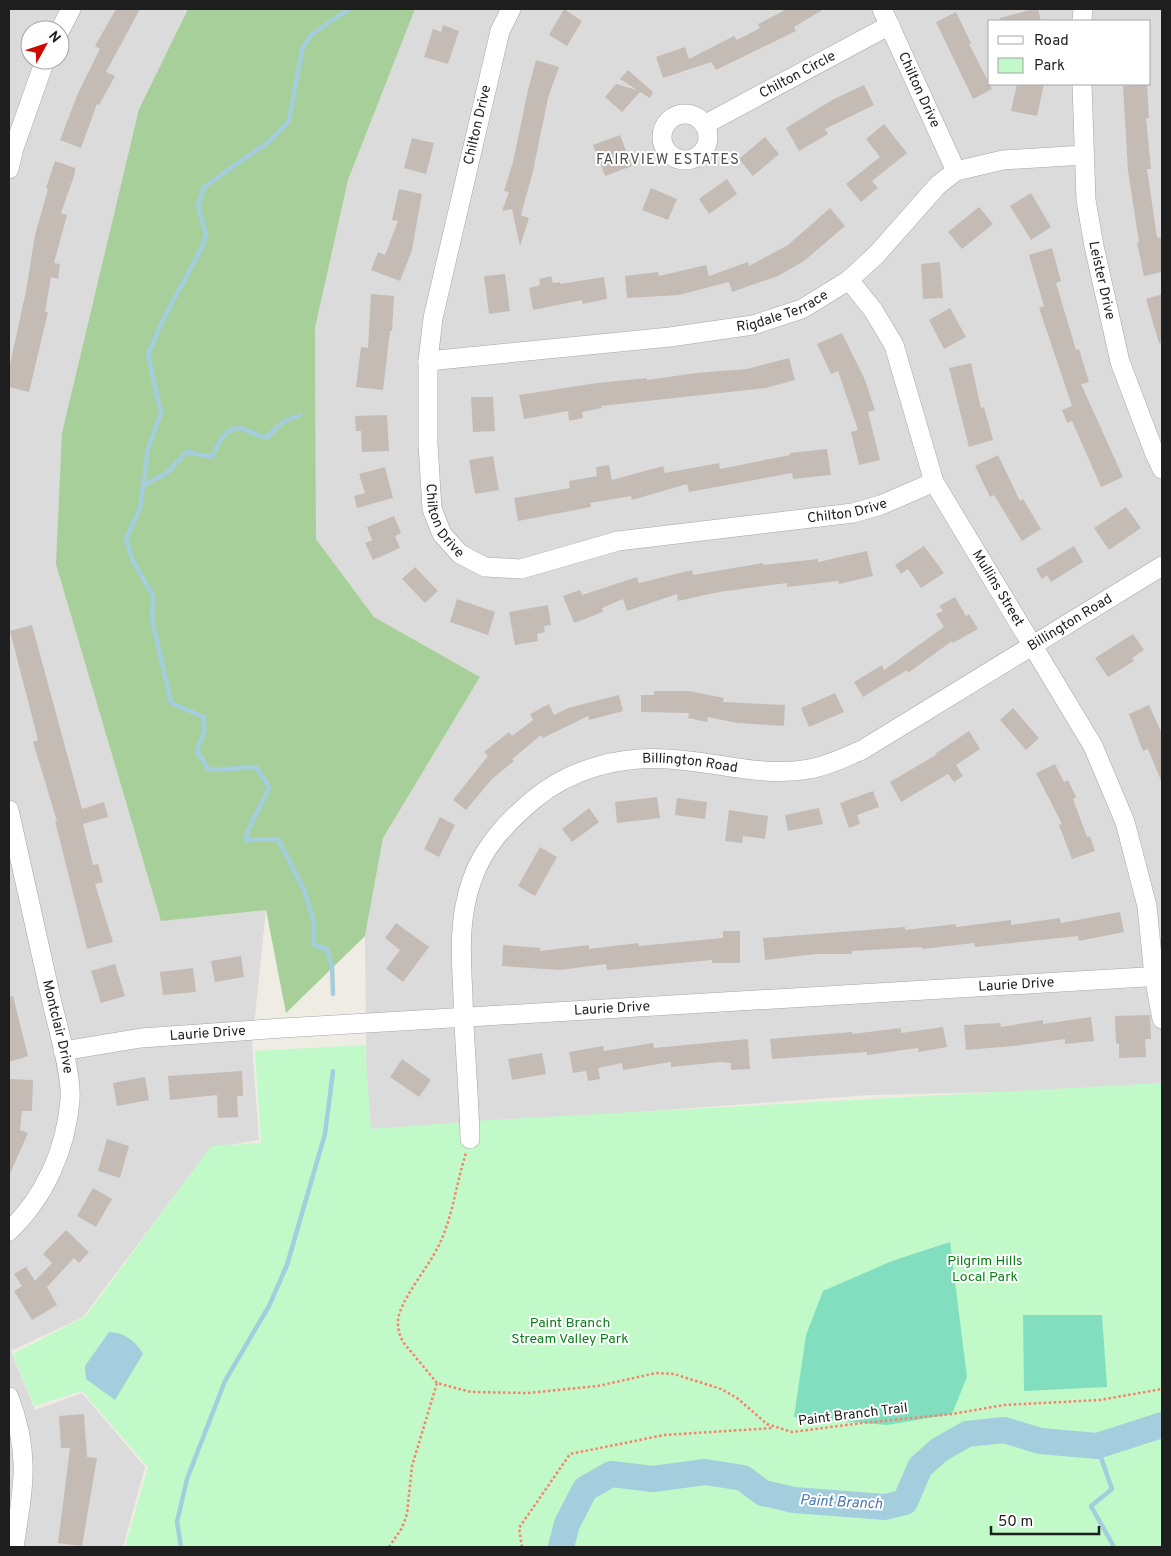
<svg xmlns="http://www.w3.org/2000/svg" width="1171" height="1556" font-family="Overpass,sans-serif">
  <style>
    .residential { fill: #dcdbdb; fill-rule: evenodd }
    .forest { fill: #a6cf99 }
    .park { fill: #c1fac8 }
    .pitch { fill: #81dfbf }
    .water { fill: #a4cede }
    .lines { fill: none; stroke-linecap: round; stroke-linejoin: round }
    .stream { stroke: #a4cede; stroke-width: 4.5 }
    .river { stroke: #a4cede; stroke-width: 26 }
    .building { fill: #c4bcb4 }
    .minor-casing { stroke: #a5a5a5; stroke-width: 20 }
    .path { stroke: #fb7f6a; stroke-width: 2.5; stroke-dasharray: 2.5 2.5; stroke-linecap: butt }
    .minor { stroke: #fff; stroke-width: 19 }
    .labels { text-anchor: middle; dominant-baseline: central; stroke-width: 4; stroke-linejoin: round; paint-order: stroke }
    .street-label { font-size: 14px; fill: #1e1e1e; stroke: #fff }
    .park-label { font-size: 14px; fill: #0a7f19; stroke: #fff }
    .neighbourhood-label { font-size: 15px; letter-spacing: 1px; fill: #515151; stroke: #fff }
    .water-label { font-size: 15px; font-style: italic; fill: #4978af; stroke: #fff }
  </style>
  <rect width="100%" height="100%" fill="#efece4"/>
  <!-- residential -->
  <g class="residential">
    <path d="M9 9H188L139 109 266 910 252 1045 259 1140 210 1148 83 1317 11 1351 35 1410 82 1393 145 1467 123 1547H9ZM30 30H60V60H30Z"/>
    <path d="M415 9H1162V1083L1084 1090 870 1095 532 1120 367 1130 365 936 383 838 480 677 374 617 316 539 315 328 348 180ZM990 21H1150V84H990Z"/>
  </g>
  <!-- forest -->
  <polygon class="forest" points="188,9 415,9 348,180 315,328 316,539 374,617 480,677 383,838 365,936 286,1013 266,910 161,921 56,564 62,433 139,109"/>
  <!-- park -->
  <polygon class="park" points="365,1045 371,1129 491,1120 1162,1083 1162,1547 125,1547 148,1467 82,1391 34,1406 13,1354 86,1316 211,1146 261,1143 255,1051"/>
  <!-- pitch -->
  <g class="pitch">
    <polygon points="950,1242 967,1377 952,1414 887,1425 794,1417 806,1335 823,1291 892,1261"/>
    <polygon points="1023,1315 1102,1315 1107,1387 1024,1391"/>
  </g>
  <!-- water -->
  <path class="water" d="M109 1332C123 1332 136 1341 143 1354L115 1400 86 1379 85 1366Z"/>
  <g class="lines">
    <!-- stream -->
    <g class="stream">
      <path d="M143 486 168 472 187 452 212 457C217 446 224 428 239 428 247 429 258 436 266 438L283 422 300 415"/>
      <path d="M333 994 332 966 327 949 314 945V922L304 890 278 839 245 840C250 821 262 806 269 787L256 767 209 770 197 751 204 732V717L171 703 152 619 153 596 132 559 126 539 140 508 148 449 161 413 148 355 163 320 202 247 206 234 198 206 204 187 271 140 289 121 302 50 311 35 349 9"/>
      <polyline points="1097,1446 1112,1489 1091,1506 1114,1547"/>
      <polyline points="181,1547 177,1522 187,1479 225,1381 269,1306 287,1265 325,1134 333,1071"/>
    </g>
    <!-- river -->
    <polyline class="river" points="561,1547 567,1524 585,1489 611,1474 653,1479 705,1472 743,1478 763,1493 794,1500 885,1507 905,1502 920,1467 939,1450 967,1434 1004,1430 1040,1441 1097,1446 1162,1425"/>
  </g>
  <!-- building -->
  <g class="building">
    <polygon points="116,9 140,9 106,72 115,76 99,105 97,104 81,148 60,140 78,93 100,49 95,46"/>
    <polygon points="564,9 582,21 567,46 549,35"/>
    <polygon points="787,9 824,9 794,27 796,31 716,70 711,62 663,78 656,57 685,47 689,59 734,36 737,40 760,28 758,24"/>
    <polygon points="1033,9 1038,9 1041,21 1001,21 1000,18"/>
    <polygon points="956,12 971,43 969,44 992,89 973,99 936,22"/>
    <polygon points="443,25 459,31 448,64 424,57 433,29 441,32"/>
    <polygon points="536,60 559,67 548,98 533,171 521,215 529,218 520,246 512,209 502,211 509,192 504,191 513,162 528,90"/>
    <polygon points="628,70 653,92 650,98 640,92 622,112 605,97 616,84 637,90 620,79"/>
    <polygon points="1017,84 1044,84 1037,116 1011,111"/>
    <polygon points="1147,84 1149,118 1146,118 1151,169 1147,169 1157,238 1162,237 1162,272 1144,276 1137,243 1139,242 1128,171 1123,86"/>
    <polygon points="864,85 874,105 825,129 828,134 799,151 786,128 834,99"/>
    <polygon points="884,124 907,153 872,181 878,188 861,202 846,184 880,157 866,139"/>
    <polygon points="620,135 632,166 605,176 593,145"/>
    <polygon points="765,137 779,154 753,176 739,159"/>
    <polygon points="412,138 434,143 426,174 404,168"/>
    <polygon points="55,161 75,168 75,173 61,213 67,215 54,263 60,264 58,279 51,277 45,312 48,312 29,392 9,387 9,369 26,291 35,235 48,189 46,188"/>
    <polygon points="727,179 737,194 709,214 699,199"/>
    <polygon points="651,188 677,199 668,220 642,210"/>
    <polygon points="399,189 422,194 412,250 400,281 371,270 378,252 385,255 398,221 392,220"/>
    <polygon points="1031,193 1051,227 1031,240 1010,206"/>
    <polygon points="979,207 993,224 962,249 948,232"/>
    <polygon points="830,208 845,226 804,261 778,276 732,292 729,282 679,295 627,298 625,276 658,272 659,276 706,265 709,276 748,262 749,266 788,245"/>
    <polygon points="1052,248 1061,281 1056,283 1076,350 1079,349 1089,382 1081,384 1123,477 1101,487 1072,421 1067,423 1062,410 1072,406 1039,308 1044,306 1029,255"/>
    <polygon points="940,262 943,298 923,299 921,264"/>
    <polygon points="505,274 510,311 489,314 484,276"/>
    <polygon points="551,276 553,283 560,282 560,284 604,277 607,299 583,304 582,300 533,310 529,288 540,285 539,279"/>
    <polygon points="371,294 394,296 392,331 390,331 383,390 356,387 361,347 368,348"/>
    <polygon points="1162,294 1162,343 1159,343 1146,299"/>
    <polygon points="950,308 966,337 944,349 929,320"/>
    <polygon points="842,333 865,380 875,410 868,412 880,460 859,465 851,432 858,430 838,371 831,374 817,344"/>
    <polygon points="789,358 795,380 766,388 601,406 602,408 582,412 583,418 569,421 568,411 524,419 519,395 597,383 647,378 647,380 696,373 747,369"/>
    <polygon points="971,363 981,408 984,407 993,440 969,447 949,368"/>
    <polygon points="471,397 493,397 495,431 473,432"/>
    <polygon points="387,415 389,451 362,452 361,431 356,431 355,416"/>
    <polygon points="827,449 831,475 793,479 792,473 689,492 687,484 632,500 631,496 590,503 591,507 518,521 514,498 570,488 569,481 597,476 596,467 609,465 612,480 663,466 665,473 719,463 720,469 790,455 790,453"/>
    <polygon points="998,455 1020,501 1023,499 1041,529 1022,541 994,495 990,497 975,466"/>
    <polygon points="493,456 499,490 475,494 469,460"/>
    <polygon points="385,467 393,498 357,508 354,496 365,493 359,474"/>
    <polygon points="1126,507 1141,528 1109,550 1094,528"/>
    <polygon points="394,516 401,533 395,536 400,548 373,560 365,543 372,540 367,527"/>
    <polygon points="924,546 944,573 921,588 908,569 901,574 895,565"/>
    <polygon points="1074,546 1083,562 1051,582 1047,575 1042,579 1036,569"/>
    <polygon points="867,551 873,576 839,584 838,581 787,587 787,583 719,592 678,601 677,594 627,611 623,599 602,608 603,612 574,623 563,596 580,590 582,595 637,577 639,583 692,570 693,575 763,563 763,565 818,559 818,562"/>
    <polygon points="415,567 438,591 425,603 402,579"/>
    <polygon points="955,597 966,616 969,614 978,629 953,643 952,641 908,673 907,670 863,697 854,682 882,665 884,670 944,627 936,614 943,611 939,606"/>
    <polygon points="457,599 495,612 488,635 450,622"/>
    <polygon points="548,605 551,625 544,626 545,632 537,634 538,641 515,645 509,612"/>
    <polygon points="32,625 82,809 104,802 108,817 83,824 93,865 98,864 103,882 95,884 113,942 87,949 55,821 57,821 33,742 38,740 10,631"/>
    <polygon points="1133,634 1144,650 1132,658 1134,661 1108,677 1095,658"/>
    <polygon points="654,691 689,691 724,698 723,702 785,705 784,726 737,723 708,717 707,722 688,718 689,713 641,712 641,695 654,695"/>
    <polygon points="835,693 844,712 809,727 801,708"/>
    <polygon points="619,695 623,711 589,720 588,716 543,738 541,735 512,759 514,761 492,779 466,810 453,800 488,756 484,752 509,732 512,736 533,720 530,714 549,704 554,715 568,708"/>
    <polygon points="1149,705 1162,734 1162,783 1148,749 1143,751 1129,714"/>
    <polygon points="1013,708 1039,738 1026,750 1000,720"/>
    <polygon points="969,731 980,749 956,765 963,776 954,782 948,774 901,802 890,782 936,755 935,754"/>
    <polygon points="1055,764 1064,782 1068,780 1076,797 1073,799 1087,837 1090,836 1095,851 1072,859 1059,825 1062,824 1036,773"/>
    <polygon points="873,791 879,807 857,815 860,824 849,828 840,803"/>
    <polygon points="657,797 660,818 617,823 615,802"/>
    <polygon points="677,798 707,802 705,819 675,815"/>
    <polygon points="589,808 599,822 572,842 562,829"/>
    <polygon points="819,808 823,824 788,831 785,815"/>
    <polygon points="729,810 768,816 765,839 743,836 742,843 725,841"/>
    <polygon points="440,817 455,825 439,857 424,849"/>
    <polygon points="540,847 557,857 535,896 518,886"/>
    <polygon points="1120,912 1124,932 1079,941 1078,936 975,947 974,943 922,949 922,947 852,951 852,954 817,954 765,960 763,938 905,927 905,930 956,924 956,927 1011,920 1011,925 1060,918 1061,923"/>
    <polygon points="396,923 429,947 403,982 386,969 400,950 385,938"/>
    <polygon points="723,931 740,931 740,963 712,963 712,960 607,970 606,964 560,970 502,966 503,945 540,948 540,951 589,945 589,949 638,943 639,946 723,938"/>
    <polygon points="241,956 244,977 215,982 211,961"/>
    <polygon points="115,964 125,996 101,1003 91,971"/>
    <polygon points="193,968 196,992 163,995 160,972"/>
    <polygon points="13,996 28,1056 9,1062 9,997"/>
    <polygon points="1150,1015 1151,1039 1145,1039 1146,1057 1119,1058 1119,1044 1116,1043 1115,1016"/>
    <polygon points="1091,1017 1094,1041 1065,1044 1065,1039 1014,1046 966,1050 964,1025 1000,1023 1001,1027 1043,1020 1043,1024"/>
    <polygon points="943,1027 947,1047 919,1052 918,1048 867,1055 867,1052 772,1059 770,1039 852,1032 852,1034 901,1028 901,1033"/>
    <polygon points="748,1039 750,1069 731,1070 731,1063 721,1062 671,1067 671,1062 623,1070 622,1063 598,1068 600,1079 588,1081 586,1071 573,1073 569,1052 603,1046 604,1051 653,1043 654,1048"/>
    <polygon points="542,1053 546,1074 512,1080 508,1059"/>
    <polygon points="402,1059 431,1080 419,1097 390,1077"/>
    <polygon points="242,1071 243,1096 237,1096 238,1117 218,1118 217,1095 170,1100 168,1076"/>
    <polygon points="145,1077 149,1100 117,1106 113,1083"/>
    <polygon points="9,1079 33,1080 32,1111 22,1111 20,1130 28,1133 9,1176"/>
    <polygon points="107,1139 129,1146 120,1178 98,1171"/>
    <polygon points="93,1188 112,1199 96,1227 77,1216"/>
    <polygon points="66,1230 89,1252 79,1263 74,1258 47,1287 57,1305 32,1320 14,1291 22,1286 14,1274 26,1267 35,1281 52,1263 43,1254"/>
    <polygon points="84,1414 87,1457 97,1458 82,1546 58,1543 70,1448 61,1448 59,1416"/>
  </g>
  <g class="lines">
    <defs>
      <g id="minor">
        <path id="s1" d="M511 9 500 31 433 318 428 361V444L432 509 442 534 460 554 485 567 521 569 618 541 853 513 881 505 934 482"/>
        <path id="s2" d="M882 9 956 171"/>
        <polyline points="1082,21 1083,9"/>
        <polyline points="60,30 71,9"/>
        <path id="s3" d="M1082 84 1086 200 1094 246 1120 362 1155 454 1162 469"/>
        <circle cx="685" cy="137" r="23"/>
        <path id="s4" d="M704 125 890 25"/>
        <polyline points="9,169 14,148 45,60"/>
        <path id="s5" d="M849 280 873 310 894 345 934 482 1093 746 1125 822 1147 906 1154 976 1162 1019"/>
        <path id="s6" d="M428 361 670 337 753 325 802 309 849 280 877 254 938 185 956 171 1003 160 1084 155"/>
        <path id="s7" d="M9 810C24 876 38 941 53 1007 59 1031 72 1077 70 1100 66 1149 45 1197 9 1231"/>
        <path id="s8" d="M63 1051 141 1038 283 1028 1162 976"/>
        <path id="s9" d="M470 1139C469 1091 464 1044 463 996 461 956 458 919 472 880 483 847 507 822 533 800 570 769 619 756 667 759 714 761 762 778 809 769 828 766 845 757 862 750L1162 566"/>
        <path d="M9 1397C31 1455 23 1488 14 1547"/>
      </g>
    </defs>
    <!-- minor casing -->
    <use href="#minor" class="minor-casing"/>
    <!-- path -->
    <g class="path">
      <path d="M437 1383 403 1342C398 1332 396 1322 400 1312 406 1293 429 1266 439 1245 453 1216 456 1184 466 1153"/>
      <polyline points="389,1547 402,1528 407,1514 412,1466 437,1383 471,1392 529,1393 598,1386 656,1373 674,1374 721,1389 737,1398 767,1424 792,1432 862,1423 952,1414 1004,1405 1100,1400 1162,1389"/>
      <polyline points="522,1547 519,1528 570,1454 664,1435 773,1428"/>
    </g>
    <!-- minor -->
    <use href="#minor" class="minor"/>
  </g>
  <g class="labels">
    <!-- street labels -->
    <g class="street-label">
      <text stroke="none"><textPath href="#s4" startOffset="106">Chilton Circle</textPath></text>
      <text stroke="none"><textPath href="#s2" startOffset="89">Chilton Drive</textPath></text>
      <text transform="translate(478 125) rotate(-77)">Chilton Drive</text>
      <text stroke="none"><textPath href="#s3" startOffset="198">Leister Drive</textPath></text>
      <text stroke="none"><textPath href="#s6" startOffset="359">Rigdale Terrace</textPath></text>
      <text stroke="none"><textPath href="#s1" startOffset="961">Chilton Drive</textPath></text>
      <text stroke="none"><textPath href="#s1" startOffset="526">Chilton Drive</textPath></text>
      <text stroke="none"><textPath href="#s5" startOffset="346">Mullins Street</textPath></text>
      <text stroke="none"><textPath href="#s9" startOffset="949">Billington Road</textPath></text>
      <text stroke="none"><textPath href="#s9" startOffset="529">Billington Road</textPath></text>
      <text stroke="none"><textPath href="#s8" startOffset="956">Laurie Drive</textPath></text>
      <text stroke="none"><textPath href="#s8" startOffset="551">Laurie Drive</textPath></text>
      <text stroke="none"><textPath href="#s7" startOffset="222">Montclair Drive</textPath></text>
      <text stroke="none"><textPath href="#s8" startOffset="146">Laurie Drive</textPath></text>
      <text transform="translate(853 1415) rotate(-7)">Paint Branch Trail</text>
    </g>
    <!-- park labels -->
    <g class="park-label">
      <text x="985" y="1261">Pilgrim Hills<tspan x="985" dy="16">Local Park</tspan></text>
      <text x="570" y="1323">Paint Branch<tspan x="570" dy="16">Stream Valley Park</tspan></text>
    </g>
    <!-- neighbourhood labels -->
    <g class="neighbourhood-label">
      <text x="668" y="160">FAIRVIEW ESTATES</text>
    </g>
    <!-- water labels -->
    <g class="water-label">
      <text transform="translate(841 1503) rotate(3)">Paint Branch</text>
    </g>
  </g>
  <!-- border -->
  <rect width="1171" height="1556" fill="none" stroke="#1e1e1e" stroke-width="20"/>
  <!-- legend -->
  <rect x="988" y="20" width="162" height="65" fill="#ffffff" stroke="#a5a5a5"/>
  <rect x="998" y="36" width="25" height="8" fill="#ffffff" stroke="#a5a5a5"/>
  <text x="1034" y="45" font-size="15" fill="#1e1e1e">Road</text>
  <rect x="998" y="58" width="25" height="15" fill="#c1fac8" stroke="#a5a5a5"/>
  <text x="1034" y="70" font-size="15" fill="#1e1e1e">Park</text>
  <!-- north arrow -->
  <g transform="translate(45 45) rotate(50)"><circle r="24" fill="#ffffff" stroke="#a5a5a5"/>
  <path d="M0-4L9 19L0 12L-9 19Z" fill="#cd0900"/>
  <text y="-8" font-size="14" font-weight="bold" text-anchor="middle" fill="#1e1e1e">N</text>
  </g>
  <!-- scale -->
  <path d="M991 1526v8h108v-8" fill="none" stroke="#1e1e1e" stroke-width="2.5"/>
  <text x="998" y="1526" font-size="15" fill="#1e1e1e" stroke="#ffffff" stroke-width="4" paint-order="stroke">50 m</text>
</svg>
